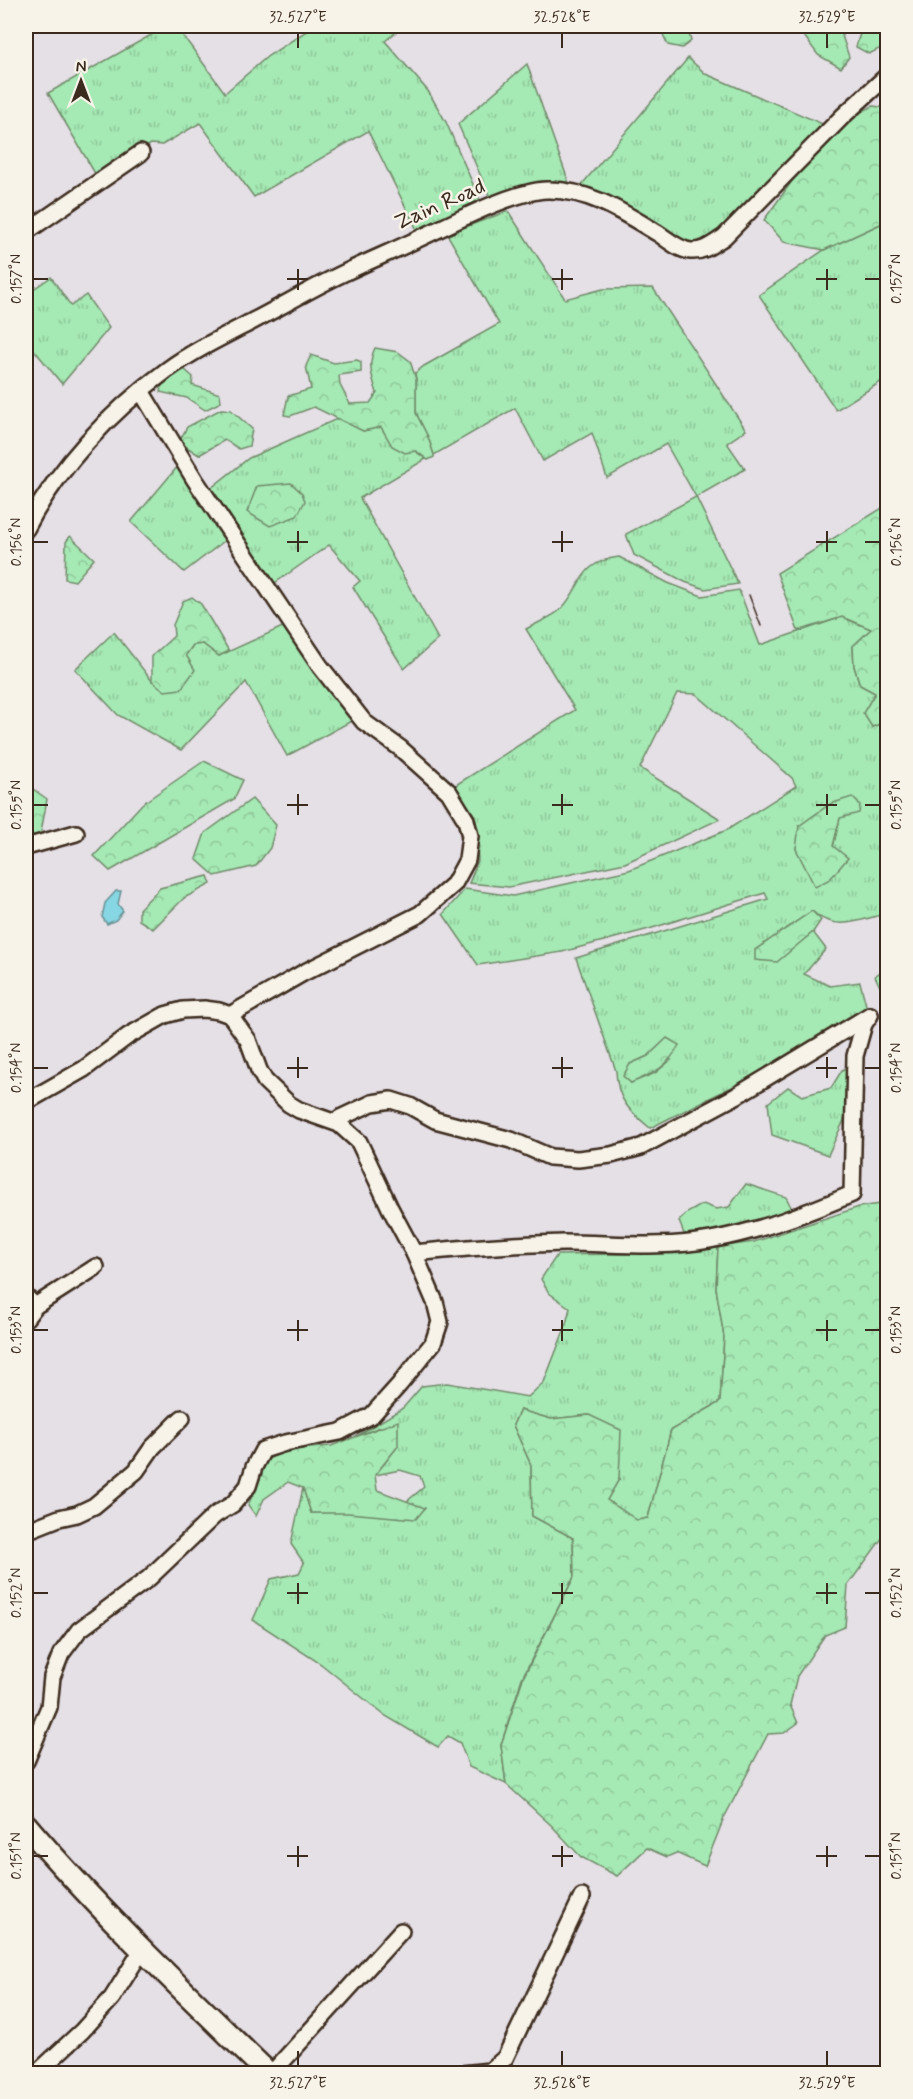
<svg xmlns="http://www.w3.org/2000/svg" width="913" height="2099" font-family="Mynerve,sans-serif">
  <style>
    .grass { fill: url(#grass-tufts); stroke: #708a69; stroke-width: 1.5; fill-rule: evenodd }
    .forest { fill: url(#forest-crowns); stroke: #708a69; stroke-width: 1.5 }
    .water { fill: #86d6e3; stroke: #689194; stroke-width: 1.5 }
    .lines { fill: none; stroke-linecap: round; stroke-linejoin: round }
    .street-casing { stroke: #3b2a1e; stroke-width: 20 }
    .secondary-casing { stroke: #3b2a1e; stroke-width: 26 }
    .street { stroke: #f7f3e8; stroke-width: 15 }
    .secondary { stroke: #f7f3e8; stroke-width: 21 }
    .tram { stroke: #3b2a1e; stroke-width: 1.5 }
    .ticks { fill: none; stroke: #3b2a1e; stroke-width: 2 }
    .labels { text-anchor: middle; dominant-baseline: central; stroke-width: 5; stroke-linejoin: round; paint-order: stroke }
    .street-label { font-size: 22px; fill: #3b2a1e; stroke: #f7f3e8 }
    .neatline { fill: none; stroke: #3b2a1e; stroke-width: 2 }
    .ticks-label { font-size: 15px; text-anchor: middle; fill: #3b2a1e }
  </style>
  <defs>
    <pattern id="grass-tufts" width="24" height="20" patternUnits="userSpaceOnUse" patternTransform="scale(1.5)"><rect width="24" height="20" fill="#a5e9b4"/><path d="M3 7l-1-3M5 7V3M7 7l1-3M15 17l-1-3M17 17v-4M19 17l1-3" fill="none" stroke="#8fc89a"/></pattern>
    <pattern id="forest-crowns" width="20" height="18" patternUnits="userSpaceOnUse" patternTransform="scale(1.5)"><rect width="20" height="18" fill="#a5e9b4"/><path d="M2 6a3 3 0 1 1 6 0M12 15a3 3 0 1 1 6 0" fill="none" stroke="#8fc89a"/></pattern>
  </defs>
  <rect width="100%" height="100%" fill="#e5dfe6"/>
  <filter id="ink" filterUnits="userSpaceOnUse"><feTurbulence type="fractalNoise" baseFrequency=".0167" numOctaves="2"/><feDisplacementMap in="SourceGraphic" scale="12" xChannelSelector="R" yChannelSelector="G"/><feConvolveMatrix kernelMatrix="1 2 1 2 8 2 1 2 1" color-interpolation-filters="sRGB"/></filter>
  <g filter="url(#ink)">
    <!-- grass -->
    <g class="grass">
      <polygon points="167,26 176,26 225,93 268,56 314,26 399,26 401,28 385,41 428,91 446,122 482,205 419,234 368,131 254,197 200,123 162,145 151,144 97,177 48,93"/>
      <polygon points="688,58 706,74 825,125 736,232 691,246 579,188"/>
      <polygon points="527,64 570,186 492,202 458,124"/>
      <polygon points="508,211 565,299 603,289 653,288 746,430 727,443 745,469 696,497 738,584 705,589 685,582 634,555 626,534 696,497 666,444 607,478 592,433 543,461 515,408 434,455 428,437 416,413 416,379 415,373 424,366 499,324 447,234"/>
      <polygon points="887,221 887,378 836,410 759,295 824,250"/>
      <polygon points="26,275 35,288 51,277 71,306 86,295 109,328 62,384 26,340"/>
      <path d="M339 418 363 431 381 427 426 459 360 498 438 639 404 669 353 587 360 581 329 545 272 585C249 553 233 520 210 489L249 458Z"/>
      <polygon points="178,466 228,538 184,572 131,522"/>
      <path d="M619 557 668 583 702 596 739 590 760 645 842 617 871 629 853 646 854 666 860 685 875 693 872 727 887 721V917L884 914C858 921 834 932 812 911L755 950 800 942 813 932 826 949 804 974 830 986 860 982 867 1009 734 1086 650 1128C628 1110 617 1099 616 1071L576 958 768 899 765 893 649 929 562 952 478 965 443 914 465 889 513 896 629 870 727 830 796 786 792 778 696 694 677 693 640 768 720 819 625 863 509 887 469 883 478 861 475 816 454 786 575 710 526 629C536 623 554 617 562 608 583 585 579 562 619 557ZM840 818 833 847 848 858 799 826ZM648 1056 671 1060 655 1073 631 1083 630 1064Z"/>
      <polygon points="289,624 357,718 287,756 246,682 181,750 118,715 75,669 114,632 152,681 186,655 193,645 203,644 219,656"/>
      <polygon points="887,967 887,993 882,991 875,976"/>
      <polygon points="849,1066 845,1118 828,1155 772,1135 768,1103 788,1087 802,1096 831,1088 842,1070"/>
      <polygon points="746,1184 786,1197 792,1209 726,1230 684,1234 679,1221 687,1213 703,1204 716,1209 729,1207"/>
      <polygon points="718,1247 716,1288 724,1337 720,1402 671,1430 648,1518 637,1521 607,1500 619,1479 589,1415 551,1419 520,1410 513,1425 531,1465 532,1516 573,1538 574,1577 522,1678 501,1745 506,1784 469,1767 460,1743 448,1736 438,1747 384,1715 321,1664 253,1620 271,1579 299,1573 304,1563 291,1544 303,1488 311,1513 425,1509 406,1502 424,1487 420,1476 400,1470 375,1475 398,1446 380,1427 355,1437 403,1408 422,1386 447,1383 528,1397 544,1382 565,1328 570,1308 549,1293 541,1279 557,1255 669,1253"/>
    </g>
    <!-- forest -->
    <g class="forest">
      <polygon points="662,26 687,26 691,41 682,48 668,45 660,28"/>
      <polygon points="790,26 839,26 849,57 841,68 818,55 799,29"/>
      <polygon points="866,26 887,26 887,45 869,54 856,47 861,30"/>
      <polygon points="873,106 887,108 887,221 824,250 784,242 764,220 831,127"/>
      <path d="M375 348 398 352 410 361 416 379V413L428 437 434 455V457L428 460 416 451 405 453 392 446 381 427 363 431 314 407 290 416 284 415 288 396 311 389 306 366 311 355 334 363 357 360 361 362V372L339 375 340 385 350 404 370 403 377 393C372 377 367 364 375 348Z"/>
      <polygon points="184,369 193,377 192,385 220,394 221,402 205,410 187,398 160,392 163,379"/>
      <polygon points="221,409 231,410 252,429 249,446 239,449 225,440 199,455 179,442 187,427"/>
      <polygon points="291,483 302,493 305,501 297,516 270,526 247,512 257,486"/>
      <polygon points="887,505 887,721 872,727 863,713 875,693 860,685 854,666 853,646 871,629 842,617 798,631 777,573"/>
      <polygon points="70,536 94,559 75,581 65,579 66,542"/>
      <polygon points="192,597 201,604 229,651 219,656 203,644 193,645 186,655 195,670 181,689 165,691 152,681 152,656 174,636 173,625 183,601"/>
      <polygon points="204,761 243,780 234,799 110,871 94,856 142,804"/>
      <polygon points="26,784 47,799 40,838 26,842"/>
      <polygon points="852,797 860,805 859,813 840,818 833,846 848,858 830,879 815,887 796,849 799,826 830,804"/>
      <polygon points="252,799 276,825 270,848 256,866 215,876 196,859 205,833"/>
      <polygon points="208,876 211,884 184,898 153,929 139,920 139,909 160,888"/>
      <polygon points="812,911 821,920 813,932 777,962 755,960 755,950"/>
      <path d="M667 1038 679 1045C667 1068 654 1073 631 1083L623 1076 630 1064 648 1056Z"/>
      <polygon points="887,1203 887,1526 883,1537 848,1585 845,1627 825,1635 797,1676 790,1705 798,1723 784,1733 768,1734 724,1818 705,1866 676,1853 667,1857 647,1848 617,1876 581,1857 552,1826 506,1784 501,1745 523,1678 574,1577 573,1538 532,1516 531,1465 513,1425 520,1410 551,1419 589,1415 621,1430 619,1479 607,1500 637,1520 648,1518 671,1430 720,1402 724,1337 716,1288 718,1247 754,1242 859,1207"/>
      <polygon points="398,1421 398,1446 375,1475 377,1490 425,1508 416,1519 348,1513 311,1513 303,1488 288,1482 264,1499 256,1516 248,1505 261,1477 266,1460 289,1450 331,1446"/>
    </g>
    <!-- water -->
    <polygon class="water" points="116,891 121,891 118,904 123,911 116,920 107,924 102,917 105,903"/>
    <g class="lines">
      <defs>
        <g id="street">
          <polyline points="26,232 141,153"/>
          <polyline points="141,391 195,480 320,666 364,722 400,748 449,792 466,820 470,836 467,860 454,884 420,914 303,973 230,1015"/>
          <path d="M26 529C58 467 110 412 167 370 193 351 224 336 253 321 284 305 314 287 346 272 369 261 393 251 416 240 449 225 512 191 547 190 589 189 624 213 659 234 668 240 679 250 691 251 704 252 713 244 724 237L843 116 888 75"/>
          <polyline points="26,847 76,833"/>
          <polyline points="26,1102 84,1069 128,1036 165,1015 183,1010 204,1009 219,1011 230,1015 248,1040 259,1070 265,1081 289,1104 299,1110 339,1124 359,1142 390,1208 414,1253 435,1302 440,1322 433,1343 399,1385 372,1415 340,1432 285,1443 263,1450 254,1467 248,1486 233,1504 215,1515 149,1578 79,1630 61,1654 52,1677 49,1707 26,1761"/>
          <polyline points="339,1124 340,1118 372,1103 391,1100 410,1106 435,1120 511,1140 550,1157 578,1159 611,1155 641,1147 736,1096 870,1015"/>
          <path d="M414 1253C464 1248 514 1244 564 1243 612 1243 662 1249 710 1240 760 1231 805 1214 852 1194L855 1056 864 1024 870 1015"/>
          <polyline points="26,1297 35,1306 26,1318"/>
          <polyline points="35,1306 96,1267"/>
          <polyline points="26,1531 59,1518 77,1514 94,1506 136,1471 152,1448 182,1418"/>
          <polyline points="36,2074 82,2031 112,1998 142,1950"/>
          <polyline points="271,2074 401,1931"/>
          <polyline points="462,2074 490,2071 505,2058 582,1897"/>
        </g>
        <path id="secondary" d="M26 1825C101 1913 186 1993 269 2074"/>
      </defs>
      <!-- street casing -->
      <use href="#street" class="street-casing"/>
      <!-- secondary casing -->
      <use href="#secondary" class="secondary-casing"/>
      <!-- street -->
      <use href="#street" class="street"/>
      <!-- secondary -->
      <use href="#secondary" class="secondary"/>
      <!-- tram -->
      <polyline class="tram" points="749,595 761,626"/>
    </g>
  </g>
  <!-- ticks -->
  <path class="ticks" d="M298 33V48M562 33V48M827 33V48M298 269V290M562 269V290M827 269V290M33 279H48M287 279H308M552 279H573M816 279H837M865 279H880M298 531V552M562 531V552M827 531V552M33 542H48M287 542H308M552 542H573M816 542H837M865 542H880M298 794V815M562 794V815M827 794V815M33 805H48M287 805H308M552 805H573M816 805H837M865 805H880M298 1057V1078M562 1057V1078M827 1057V1078M33 1068H48M287 1068H308M552 1068H573M816 1068H837M865 1068H880M298 1320V1341M562 1320V1341M827 1320V1341M33 1330H48M287 1330H308M552 1330H573M816 1330H837M865 1330H880M298 1583V1604M562 1583V1604M827 1583V1604M33 1593H48M287 1593H308M552 1593H573M816 1593H837M865 1593H880M298 1846V1867M562 1846V1867M827 1846V1867M33 1856H48M287 1856H308M552 1856H573M816 1856H837M865 1856H880M298 2051V2066M562 2051V2066M827 2051V2066"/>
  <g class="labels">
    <!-- street labels -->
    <g class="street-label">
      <text transform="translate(440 205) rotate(-24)">Zain Road</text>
    </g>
  </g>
  <!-- margin -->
  <rect width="913" height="2099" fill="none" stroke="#f7f3e8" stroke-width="66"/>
  <!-- north arrow -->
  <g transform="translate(81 81)" stroke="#f7f3e8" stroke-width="4.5" paint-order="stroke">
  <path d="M0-4.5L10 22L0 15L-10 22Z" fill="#3b2a1e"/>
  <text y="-9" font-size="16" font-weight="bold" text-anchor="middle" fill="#3b2a1e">N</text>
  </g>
  <rect x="33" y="33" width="847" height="2033" class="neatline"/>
  <g class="ticks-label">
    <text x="298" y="22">32.527°E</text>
    <text x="562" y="22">32.528°E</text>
    <text x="827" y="22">32.529°E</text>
    <text transform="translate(16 279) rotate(-90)" y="5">0.157°N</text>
    <text transform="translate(896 279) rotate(-90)" y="5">0.157°N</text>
    <text transform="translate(16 542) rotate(-90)" y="5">0.156°N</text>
    <text transform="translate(896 542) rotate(-90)" y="5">0.156°N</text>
    <text transform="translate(16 805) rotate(-90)" y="5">0.155°N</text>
    <text transform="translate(896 805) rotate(-90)" y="5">0.155°N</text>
    <text transform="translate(16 1068) rotate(-90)" y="5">0.154°N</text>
    <text transform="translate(896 1068) rotate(-90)" y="5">0.154°N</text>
    <text transform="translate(16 1330) rotate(-90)" y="5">0.153°N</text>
    <text transform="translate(896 1330) rotate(-90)" y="5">0.153°N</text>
    <text transform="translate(16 1593) rotate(-90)" y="5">0.152°N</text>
    <text transform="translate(896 1593) rotate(-90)" y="5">0.152°N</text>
    <text transform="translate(16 1856) rotate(-90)" y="5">0.151°N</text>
    <text transform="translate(896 1856) rotate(-90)" y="5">0.151°N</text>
    <text x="298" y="2088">32.527°E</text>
    <text x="562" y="2088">32.528°E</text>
    <text x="827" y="2088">32.529°E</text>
  </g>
</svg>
